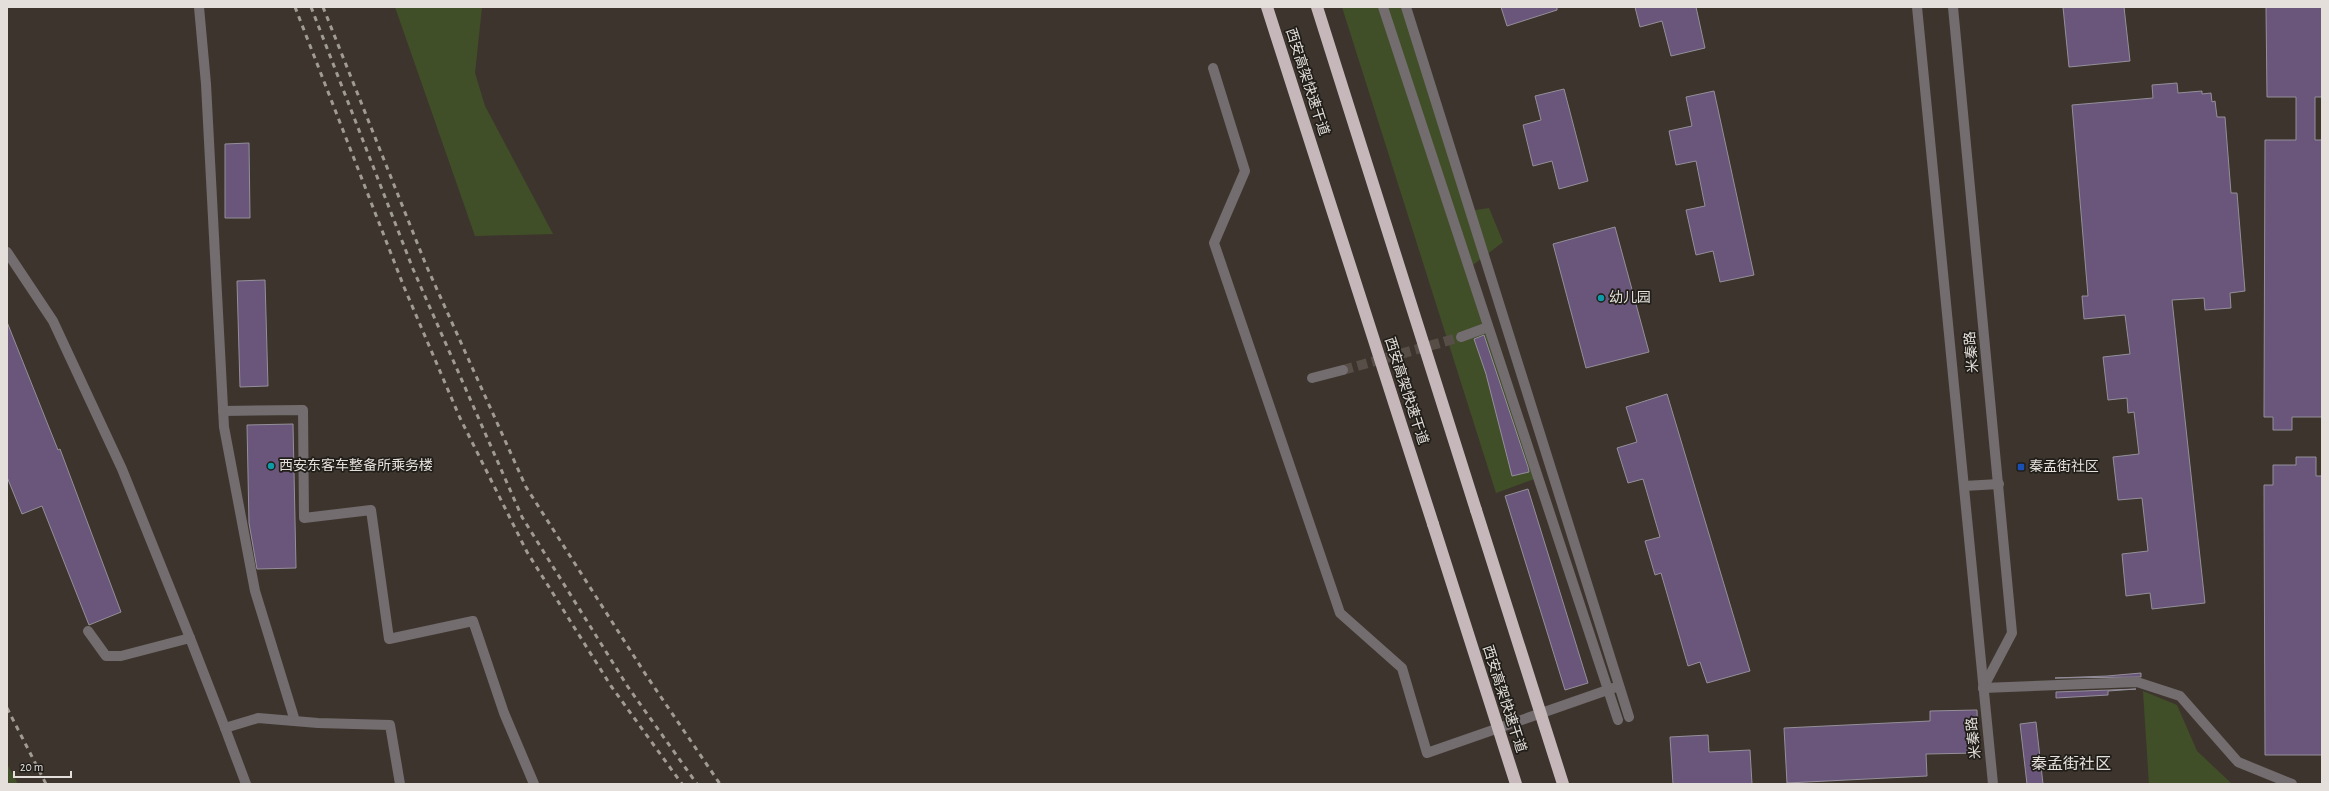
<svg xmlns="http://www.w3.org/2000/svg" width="2329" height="791" font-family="'Alegreya Sans','Noto Sans SC',sans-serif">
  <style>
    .green { fill: #414f29 }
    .building { fill: #69567a; stroke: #948f9a }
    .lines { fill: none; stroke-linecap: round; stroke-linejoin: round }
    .minor-tunnel { stroke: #564e47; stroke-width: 10; stroke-dasharray: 10 5; stroke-linecap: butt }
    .minor { stroke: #736d6f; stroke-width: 10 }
    .highway { stroke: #c6b7ba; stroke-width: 12 }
    .rail { stroke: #a19b95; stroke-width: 3; stroke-dasharray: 5 5; stroke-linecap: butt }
    .highway-bridge { stroke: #c6b7ba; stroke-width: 12 }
    .culture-dot { fill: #0f9aa8; stroke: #211e1a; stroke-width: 1.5 }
    .transit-dot { fill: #1a4fb4; stroke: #211e1a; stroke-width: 1.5 }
    .labels { text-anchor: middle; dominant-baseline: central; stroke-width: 3.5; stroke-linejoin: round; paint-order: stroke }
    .street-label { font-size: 14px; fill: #e4dfda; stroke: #211e1a }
    .poi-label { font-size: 14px; fill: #e4dfda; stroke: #211e1a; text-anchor: start }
    .quarter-label { font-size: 16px; fill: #e4dfda; stroke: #211e1a }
  </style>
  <rect width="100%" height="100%" fill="#3d352d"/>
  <!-- green -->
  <g class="green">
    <polygon points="395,7 482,7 475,73 485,106 553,234 475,236"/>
    <polygon points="1342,7 1409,7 1469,211 1489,208 1503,242 1465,271 1540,477 1496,493"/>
    <polygon points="2143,691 2177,705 2197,751 2232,784 2149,784"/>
    <polygon points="7,764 18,784 7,784"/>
  </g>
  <!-- building -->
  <g class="building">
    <polygon points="1501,7 1557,7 1557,10 1507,26"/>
    <polygon points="1635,7 1696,7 1705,48 1671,56 1662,21 1640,27"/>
    <polygon points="2063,7 2124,7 2130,61 2069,67"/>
    <polygon points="2266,7 2322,7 2322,97 2315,97 2315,140 2322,140 2322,417 2292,417 2292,430 2273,430 2273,417 2264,417 2265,140 2296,140 2296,97 2267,97"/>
    <polygon points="2177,83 2178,93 2202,91 2202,94 2211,93 2212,102 2215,101 2217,117 2225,117 2231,193 2237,193 2245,291 2230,293 2231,308 2205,310 2204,298 2172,300 2205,603 2152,609 2150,593 2126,596 2122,554 2148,551 2142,498 2118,500 2113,457 2139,454 2134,412 2128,413 2127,398 2108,400 2103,357 2130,354 2125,315 2084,319 2082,296 2088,296 2072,105 2153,98 2152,85"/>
    <polygon points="1564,89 1588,181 1559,189 1552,161 1533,166 1523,125 1541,120 1535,96"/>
    <polygon points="1714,91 1754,275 1720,282 1713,251 1696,255 1686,210 1705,206 1696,161 1676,165 1669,131 1692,126 1686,97"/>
    <polygon points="249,143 250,218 225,218 225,144"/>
    <polygon points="1615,227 1649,352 1586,368 1553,244"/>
    <polygon points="265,280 268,386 240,387 237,281"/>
    <polygon points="7,322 58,450 60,449 121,612 89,625 42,506 22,514 7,477"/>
    <polygon points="1484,335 1528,467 1529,472 1512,476 1486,374 1474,339"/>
    <polygon points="1667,394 1750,671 1707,683 1700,662 1688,666 1661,573 1655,575 1645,541 1660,537 1643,479 1628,483 1617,448 1637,442 1626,407"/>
    <polygon points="293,424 296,568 257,569 249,523 247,425"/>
    <polygon points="2296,457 2316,457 2316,476 2322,476 2322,755 2265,755 2264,485 2273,485 2273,465 2296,465"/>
    <polygon points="1528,489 1588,683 1565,690 1505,496"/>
    <polygon points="2141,673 2141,677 2055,678 2107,676"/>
    <polygon points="2136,689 2108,691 2108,695 2056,698 2056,692"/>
    <polygon points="1977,710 1978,753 1926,754 1927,776 1787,783 1784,728 1930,721 1930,711"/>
    <polygon points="2036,722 2043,784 2027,784 2020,724"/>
    <polygon points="1708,735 1709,752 1750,750 1752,784 1673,784 1670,737"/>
  </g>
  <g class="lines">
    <!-- minor-tunnel -->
    <polyline class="minor-tunnel" points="1343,370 1461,337"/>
    <!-- minor -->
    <g class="minor">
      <polyline points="199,7 206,84 224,427 255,591 295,721"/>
      <polyline points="1383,7 1618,720"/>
      <polyline points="1406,7 1629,717"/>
      <polyline points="1917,7 1993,784"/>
      <polyline points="1953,7 2012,633 1983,688"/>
      <polyline points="1213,68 1245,171 1214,243 1340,613 1402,668 1427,753 1619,686"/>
      <polyline points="7,252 53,321 122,469 190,638"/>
      <polyline points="1461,337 1488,327"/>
      <polyline points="1312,378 1343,370"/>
      <polyline points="223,411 303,410 304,518 371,510 389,639 473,621 504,713 534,784"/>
      <polyline points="1964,486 1999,484"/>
      <polyline points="88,631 106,656 121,656 190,638 225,728 258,718 318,723 390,725 400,784"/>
      <polyline points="1983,688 2137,682 2180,696 2238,762 2292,784"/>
      <polyline points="225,728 246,784"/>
    </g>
    <!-- highway -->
    <g class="highway">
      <polyline points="1267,7 1433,524"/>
      <polyline points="1317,7 1476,510"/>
    </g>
    <!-- rail -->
    <g class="rail">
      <polyline points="295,7 404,287 460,418 527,552 611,686 682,784"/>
      <polyline points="311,7 413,269 522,517 628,687 697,784"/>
      <polyline points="323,7 426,265 526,487 646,675 720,784"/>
      <polyline points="7,708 46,784"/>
    </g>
    <!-- highway-bridge -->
    <g class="highway-bridge">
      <polyline points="1476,510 1563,784"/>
      <polyline points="1433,524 1516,784"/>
    </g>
  </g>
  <!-- markers -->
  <g class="culture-dot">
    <circle cx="1601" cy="298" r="4"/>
    <circle cx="271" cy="466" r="4"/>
  </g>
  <rect class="transit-dot" x="2017" y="463" width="8" height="8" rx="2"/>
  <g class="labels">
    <!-- street labels -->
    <g class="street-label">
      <text transform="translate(1307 82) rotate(72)">西安高架快速干道</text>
      <text transform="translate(1972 352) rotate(-95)">米秦路</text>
      <text transform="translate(1406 391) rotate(72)">西安高架快速干道</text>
      <text transform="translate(1504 699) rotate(72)">西安高架快速干道</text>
      <text transform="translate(1974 738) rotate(-96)">米秦路</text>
    </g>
    <!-- poi labels -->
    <g class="poi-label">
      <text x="1609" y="298">幼儿园</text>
      <text x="279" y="466">西安东客车整备所乘务楼</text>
      <text x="2029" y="467">秦孟街社区</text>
    </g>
    <!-- quarter labels -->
    <g class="quarter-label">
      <text x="2071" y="764">秦孟街社区</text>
    </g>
  </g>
  <!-- border -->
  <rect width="2329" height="791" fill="none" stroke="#e4dfda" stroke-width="16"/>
  <!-- scale -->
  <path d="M14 771v6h57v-6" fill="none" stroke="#e4dfda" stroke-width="2"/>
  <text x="20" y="771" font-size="12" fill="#e4dfda" stroke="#211e1a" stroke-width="3" paint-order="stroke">20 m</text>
</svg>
